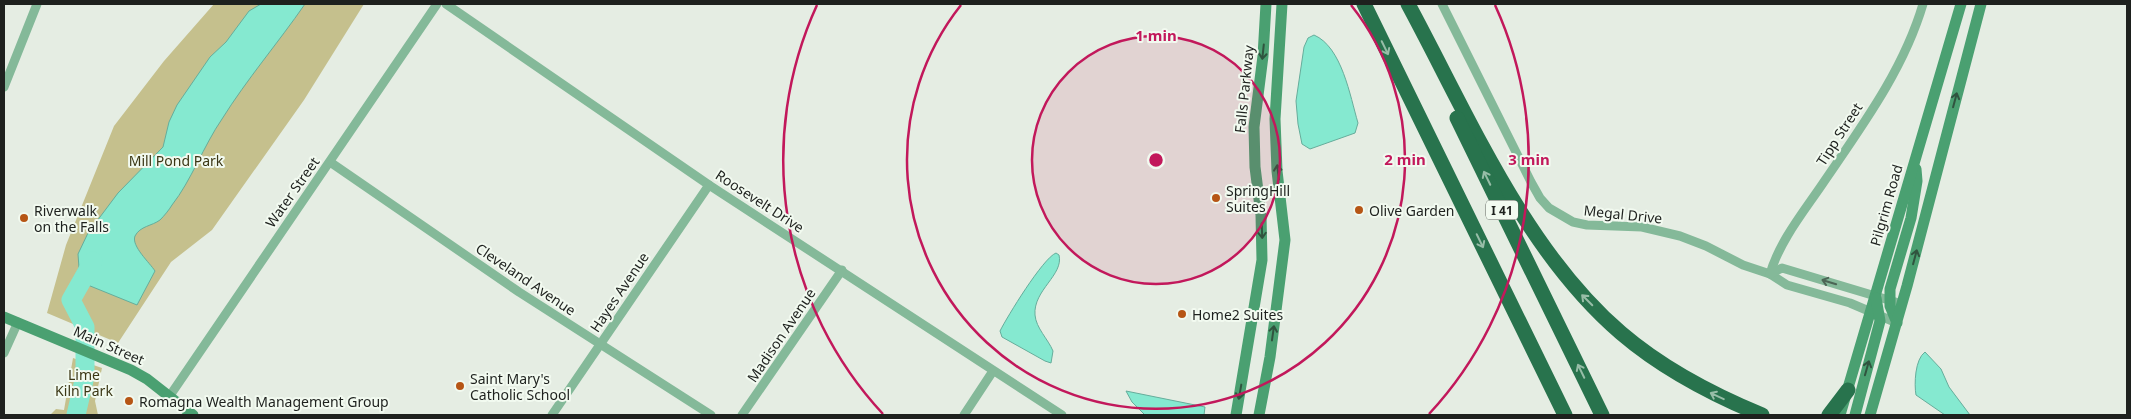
<svg xmlns="http://www.w3.org/2000/svg" width="2131" height="419" font-family="'Noto Sans',sans-serif">
  <style>
    .green { fill: #c5c08d }
    .water { fill: #85e9d0; stroke: #66ad9b }
    .lines { fill: none; stroke-linecap: round; stroke-linejoin: round }
    .river { stroke: #85e9d0; stroke-width: 19 }
    .street { stroke: #84b999; stroke-width: 9 }
    .secondary { stroke: #4aa071; stroke-width: 11 }
    .highway { stroke: #28734d; stroke-width: 15 }
    .oneway { stroke: #97bda7 }
    .oneway2 { stroke: #30543f }
    .oneway3 { stroke: #4c6555 }
    .ring { fill: none; stroke: #c2185b; stroke-width: 2.5 }
    .poi-dot { fill: #b65515; stroke: #f2faf0; stroke-width: 2 }
    .labels { text-anchor: middle; dominant-baseline: central; stroke-width: 4; stroke-linejoin: round; paint-order: stroke }
    .shield { fill: #f2faf0; stroke: #5e625d; stroke-width: 1 }
    .shield-label { font-size: 12px; font-weight: bold; fill: #1e211e }
    .street-label { font-size: 14px; fill: #1e211e; stroke: #f2faf0 }
    .park-label { font-size: 14px; fill: #3b3715; stroke: #f2faf0 }
    .poi-label { font-size: 14px; fill: #1e211e; stroke: #f2faf0; text-anchor: start }
    .centre { fill: #c2185b; stroke: #f2faf0; stroke-width: 2.5 }
    .ring-label { font-size: 15px; text-anchor: middle; font-weight: bold; fill: #c2185b; stroke: #f2faf0; stroke-width: 4; stroke-linejoin: round; paint-order: stroke }
  </style>
  <rect width="100%" height="100%" fill="#e5ede3"/>
  <!-- green -->
  <g class="green">
    <polygon points="214,4 364,4 304,100 212,230 171,262 118,343 47,313 66,245 114,126 164,61"/>
    <polygon points="73,358 102,368 95,401 98,415 50,415 56,409 64,410"/>
  </g>
  <!-- water -->
  <g class="water">
    <path d="M261 4H305C278 43 247 79 222 119 204 145 191 181 172 205 169 210 164 216 160 220 152 226 140 226 135 236 131 246 150 263 155 271L137 305 73 279 79 268 78 254 88 233 118 193 163 147 169 122 177 105 210 57 226 42 249 11Z"/>
    <path d="M1314 35C1342 47 1350 96 1358 123L1355 133 1310 149 1302 144 1298 124 1296 101 1304 47 1308 38Z"/>
    <path d="M1056 253 1059 255C1064 275 1033 290 1035 315 1036 328 1048 339 1053 351L1051 363 1045 361 1002 337 1000 331C1007 317 1043 258 1056 253Z"/>
    <path d="M1925 352 1941 369 1949 387 1970 415H1945L1916 395C1914 384 1915 359 1925 352Z"/>
    <polygon points="1126,391 1205,407 1204,415 1145,415 1132,402"/>
  </g>
  <g class="lines">
    <!-- river -->
    <polyline class="river" points="76,415 85,376 85,327 71,300 93,261"/>
    <!-- street -->
    <g class="street">
      <polyline points="446,4 709,185 1062,415"/>
      <polyline points="1442,4 1531,182 1540,198 1549,208 1573,222 1587,225 1642,227 1680,236 1706,246 1743,265 1770,274 1787,285 1850,303 1897,323"/>
      <polyline points="4,87 37,4"/>
      <polyline points="330,162 519,292 711,415"/>
      <path d="M1770 274C1779 243 1801 215 1819 189 1859 130 1903 72 1923 4"/>
      <polyline points="1770,274 1782,268 1902,304"/>
      <polyline points="4,353 18,322"/>
      <polyline points="169,397 437,4"/>
      <polyline points="552,415 709,185"/>
      <polyline points="742,415 842,270"/>
      <polyline points="964,415 993,371"/>
    </g>
    <!-- secondary -->
    <g class="secondary">
      <polyline points="4,317 131,370 147,379 193,415"/>
      <polyline points="1897,323 1890,306 1890,289 1911,218 1917,181 1916,169"/>
      <polyline points="1236,415 1262,260 1261,215 1255,167 1254,127 1263,56 1266,4"/>
      <polyline points="1259,415 1270,357 1285,240 1277,171 1275,119 1282,4"/>
      <polyline points="1840,415 1961,4"/>
      <polyline points="1855,415 1880,321 1876,298"/>
      <polyline points="1870,415 1907,286 1981,4"/>
    </g>
    <!-- highway -->
    <g class="highway">
      <polyline points="1364,4 1565,415"/>
      <path d="M1408 4C1468 115 1524 250 1621 333 1663 369 1711 394 1762 415"/>
      <polyline points="1457,118 1602,415"/>
      <polyline points="1829,415 1848,390"/>
    </g>
  </g>
  <!-- one-way arrows -->
  <defs><path id="oneway-shaft" d="M-6 0H5M1.5-3L5.5 0L1.5 3" fill="none" stroke-width="1.6" stroke-linecap="round" stroke-linejoin="round" transform="scale(1.25)"/></defs>
  <g class="oneway">
    <use href="#oneway-shaft" transform="translate(1385 48) rotate(64)"/>
    <use href="#oneway-shaft" transform="translate(1487 178) rotate(-116)"/>
    <use href="#oneway-shaft" transform="translate(1480 241) rotate(64)"/>
    <use href="#oneway-shaft" transform="translate(1587 300) rotate(-135)"/>
    <use href="#oneway-shaft" transform="translate(1581 371) rotate(-116)"/>
    <use href="#oneway-shaft" transform="translate(1717 396) rotate(-155)"/>
  </g>
  <g class="oneway2">
    <use href="#oneway-shaft" transform="translate(1263 52) rotate(96)"/>
    <use href="#oneway-shaft" transform="translate(1955 100) rotate(-75)"/>
    <use href="#oneway-shaft" transform="translate(1278 172) rotate(-97)"/>
    <use href="#oneway-shaft" transform="translate(1262 231) rotate(88)"/>
    <use href="#oneway-shaft" transform="translate(1915 257) rotate(-75)"/>
    <use href="#oneway-shaft" transform="translate(1273 333) rotate(-82)"/>
    <use href="#oneway-shaft" transform="translate(1867 368) rotate(-74)"/>
    <use href="#oneway-shaft" transform="translate(1240 392) rotate(100)"/>
  </g>
  <use class="oneway3" href="#oneway-shaft" transform="translate(1829 282) rotate(-163)"/>
  <!-- distance rings -->
  <circle cx="1156" cy="160" r="124" fill="#c2185b" fill-opacity=".12"/>
  <g class="ring">
    <circle cx="1156" cy="160" r="124"/>
    <path d="M1351 5A249 249 0 1 1 961 5"/>
    <path d="M883 414A373 373 0 0 1 817 5M1495 5A373 373 0 0 1 1429 414"/>
  </g>
  <!-- markers -->
  <g class="poi-dot">
    <circle cx="1216" cy="198" r="5"/>
    <circle cx="1359" cy="210" r="5"/>
    <circle cx="24" cy="218" r="5"/>
    <circle cx="1182" cy="314" r="5"/>
    <circle cx="460" cy="386" r="5"/>
    <circle cx="129" cy="401" r="5"/>
  </g>
  <g class="labels">
    <!-- shield labels -->
    <rect class="shield" x="1486" y="200.5" width="32" height="19" rx="4"/>
    <g class="shield-label">
      <text x="1502" y="210">I 41</text>
    </g>
    <!-- street labels -->
    <g class="street-label">
      <text transform="translate(1244 89) rotate(-84)">Falls Parkway</text>
      <text transform="translate(1839 134) rotate(-57)">Tipp Street</text>
      <text transform="translate(292 192) rotate(-55)">Water Street</text>
      <text transform="translate(760 201) rotate(33)">Roosevelt Drive</text>
      <text transform="translate(1886 205) rotate(-74)">Pilgrim Road</text>
      <text transform="translate(1623 214) rotate(6)">Megal Drive</text>
      <text transform="translate(526 279) rotate(34)">Cleveland Avenue</text>
      <text transform="translate(619 292) rotate(-56)">Hayes Avenue</text>
      <text transform="translate(781 335) rotate(-56)">Madison Avenue</text>
      <text transform="translate(109 345) rotate(24)">Main Street</text>
    </g>
    <!-- park labels -->
    <g class="park-label">
      <text x="176" y="160">Mill Pond Park</text>
      <text x="84" y="374">Lime<tspan x="84" dy="16">Kiln Park</tspan></text>
    </g>
    <!-- poi labels -->
    <g class="poi-label">
      <text x="1226" y="190">SpringHill<tspan x="1226" dy="16">Suites</tspan></text>
      <text x="34" y="210">Riverwalk<tspan x="34" dy="16">on the Falls</tspan></text>
      <text x="1369" y="210">Olive Garden</text>
      <text x="1192" y="314">Home2 Suites</text>
      <text x="470" y="378">Saint Mary's<tspan x="470" dy="16">Catholic School</tspan></text>
      <text x="139" y="401">Romagna Wealth Management Group</text>
    </g>
  </g>
  <circle cx="1156" cy="160" r="8" class="centre"/>
  <g class="ring-label">
    <text x="1156" y="41">1 min</text>
    <text x="1405" y="165">2 min</text>
    <text x="1529" y="165">3 min</text>
  </g>
  <!-- border -->
  <rect width="2131" height="419" fill="none" stroke="#1e211e" stroke-width="10"/>
</svg>
